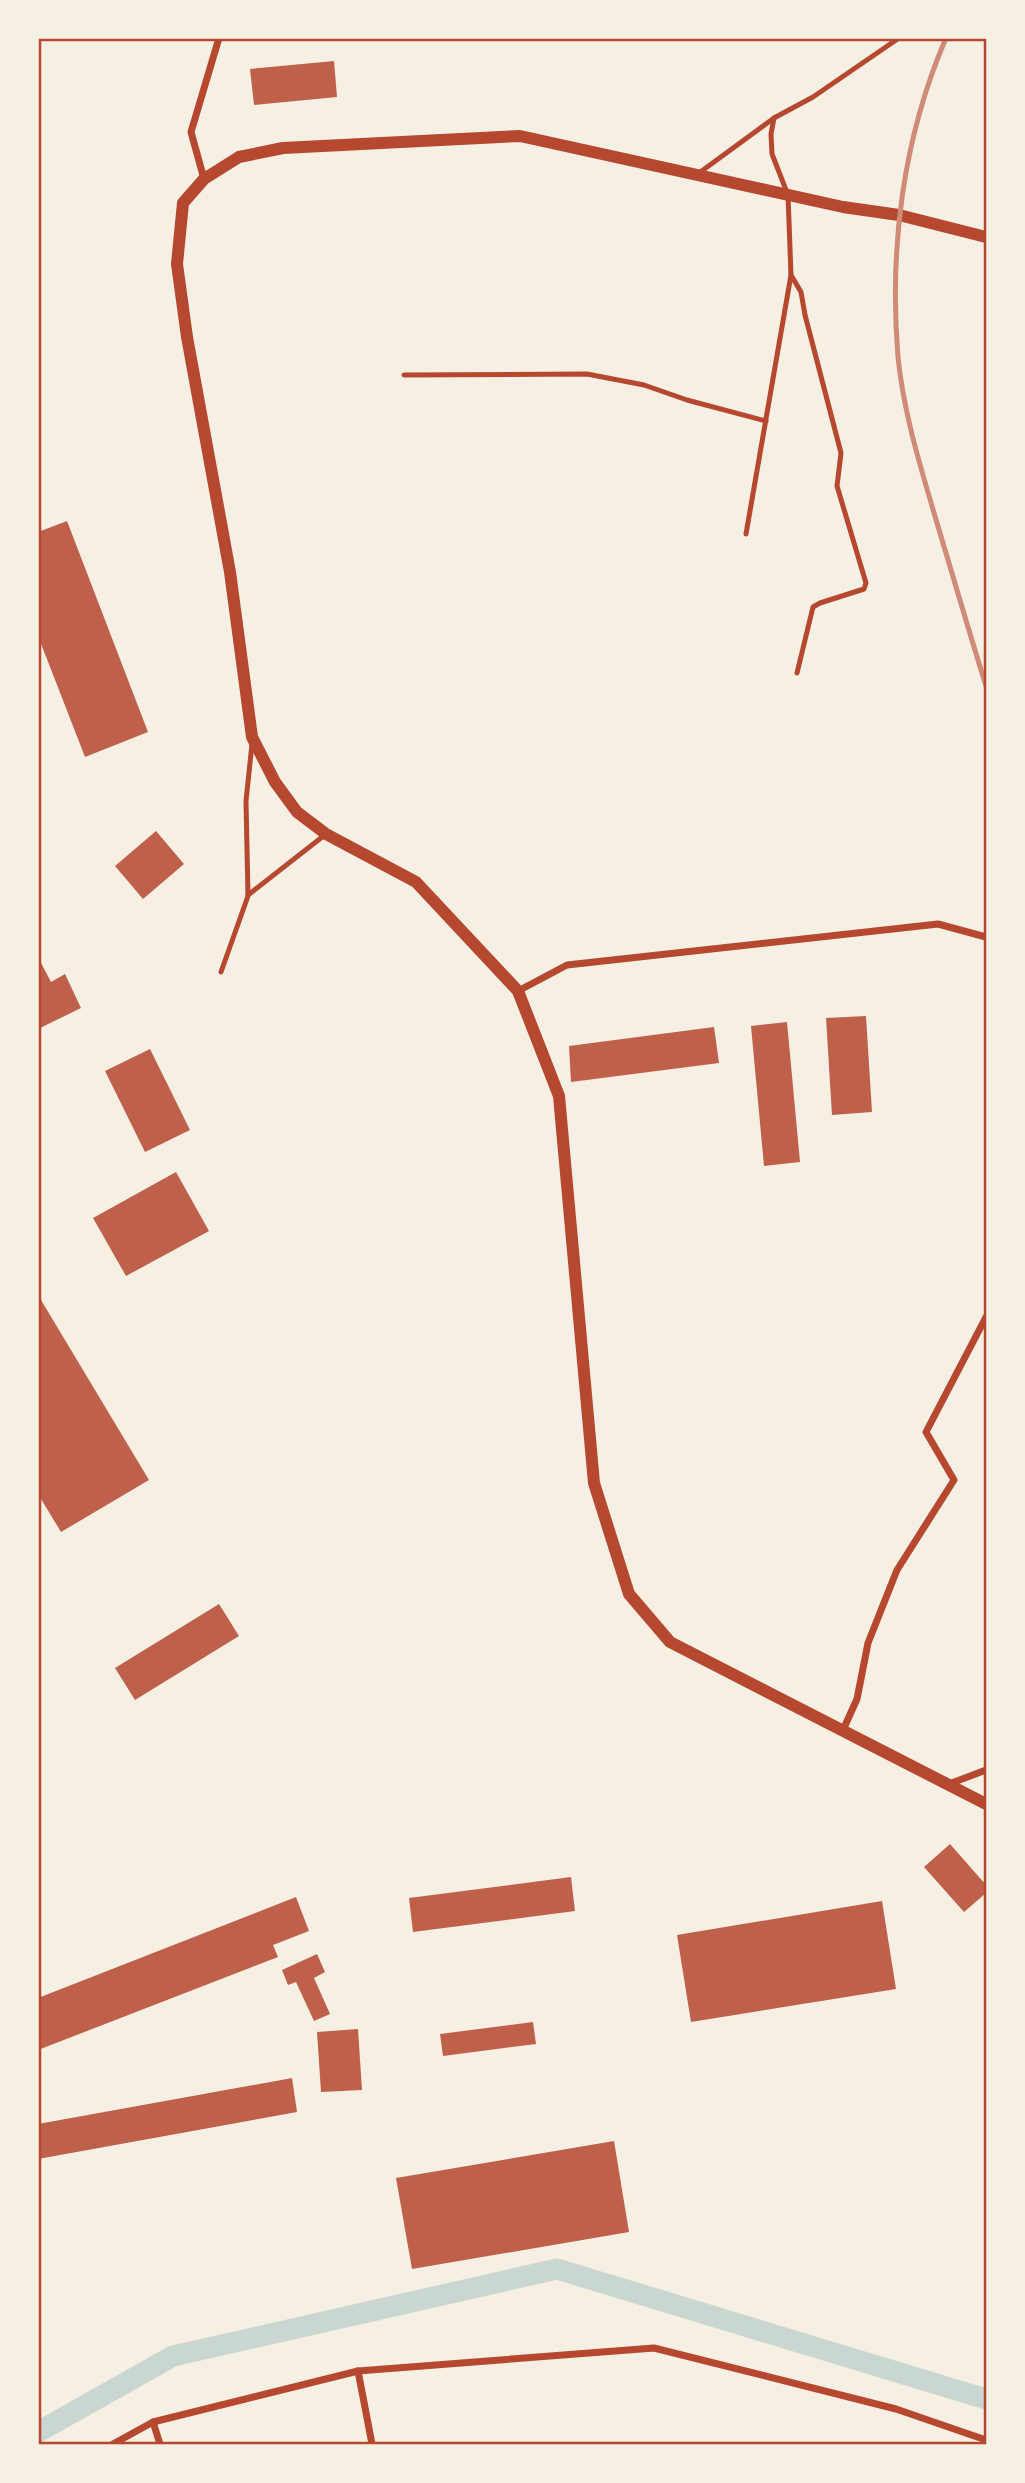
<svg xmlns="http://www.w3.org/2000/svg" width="1025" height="2483" font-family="'DejaVu Sans',sans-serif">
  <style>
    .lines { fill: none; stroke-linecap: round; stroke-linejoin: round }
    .canal { stroke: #c9d6d2; stroke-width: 21 }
    .building { fill: #bf614a }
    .service { stroke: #b5482f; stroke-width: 5 }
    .minor { stroke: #b5482f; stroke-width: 7 }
    .tertiary { stroke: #b5482f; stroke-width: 12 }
    .rail { stroke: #cf8b77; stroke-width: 5 }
    .neatline { fill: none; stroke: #b5482f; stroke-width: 2.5 }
  </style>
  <rect width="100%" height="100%" fill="#f6efe4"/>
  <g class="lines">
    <!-- canal -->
    <polyline class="canal" points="38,2432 173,2356 557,2269 986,2399"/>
  </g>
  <!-- building -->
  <g class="building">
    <polygon points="334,61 337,97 254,105 250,69"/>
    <polygon points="67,521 148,732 85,757 38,636 38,532"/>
    <polygon points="156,831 184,864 143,899 115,866"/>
    <polygon points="40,961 51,982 65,974 81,1008 38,1029 38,962"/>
    <polygon points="866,1016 872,1112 832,1115 826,1018"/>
    <polygon points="787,1022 800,1162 764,1166 751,1026"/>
    <polygon points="714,1027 719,1063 571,1082 569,1046"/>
    <polygon points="150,1049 190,1130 145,1152 105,1071"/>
    <polygon points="176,1172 209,1231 126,1276 93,1218"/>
    <polygon points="38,1295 149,1480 61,1532 38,1494"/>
    <polygon points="219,1604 239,1636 135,1700 115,1668"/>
    <polygon points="950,1844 986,1885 986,1893 964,1912 924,1867"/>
    <polygon points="571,1877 575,1911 413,1932 409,1898"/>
    <polygon points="296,1897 309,1931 273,1945 278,1957 38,2050 38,1998"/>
    <polygon points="882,1901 896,1989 691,2022 677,1935"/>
    <polygon points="317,1954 325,1972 314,1978 330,2014 314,2021 296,1982 288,1985 282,1970"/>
    <polygon points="533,2022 536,2044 443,2056 440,2034"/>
    <polygon points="358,2029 362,2090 321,2092 317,2032"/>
    <polygon points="292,2078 297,2112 38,2159 38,2124"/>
    <polygon points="614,2141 629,2232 412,2269 396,2178"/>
  </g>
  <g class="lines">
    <!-- service -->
    <g class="service">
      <polyline points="774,118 771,134 772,154 788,195 791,275 801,292 805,315 841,453 837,486 866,583 864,589 820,603 813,607 797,673"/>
      <polyline points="699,173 774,118 813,97 899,38"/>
      <polyline points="404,375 587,374 644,385 687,400 766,421"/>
      <polyline points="746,534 791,275"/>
      <polyline points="248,895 326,834"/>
      <polyline points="221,972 248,896 246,801 252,744"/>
    </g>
    <!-- minor -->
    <g class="minor">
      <polyline points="204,179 191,132 219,38"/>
      <polyline points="518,991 567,965 938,924 986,937"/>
      <polyline points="843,1730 857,1699 868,1643 897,1570 954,1480 926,1432 986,1317"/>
      <polyline points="949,1784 986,1770"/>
      <polyline points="358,2371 372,2444"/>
      <polyline points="153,2422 160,2444"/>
      <polyline points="113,2444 153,2422 358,2371 654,2348 896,2409 986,2440"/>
    </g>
    <!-- tertiary -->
    <polyline class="tertiary" points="986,237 899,215 843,207 520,136 283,148 239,157 204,179 183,203 177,264 187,337 230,572 252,737 275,782 297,812 326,834 416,882 518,991 559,1096 594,1483 629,1594 670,1642 986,1804"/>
    <!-- rail -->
    <path class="rail" d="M946 38C903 138 889 248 898 357 904 417 923 475 940 533 955 583 970 635 986 686"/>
  </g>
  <!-- border -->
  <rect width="1025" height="2483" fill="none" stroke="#f6efe4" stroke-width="80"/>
  <rect x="40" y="40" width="945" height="2403" class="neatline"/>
</svg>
